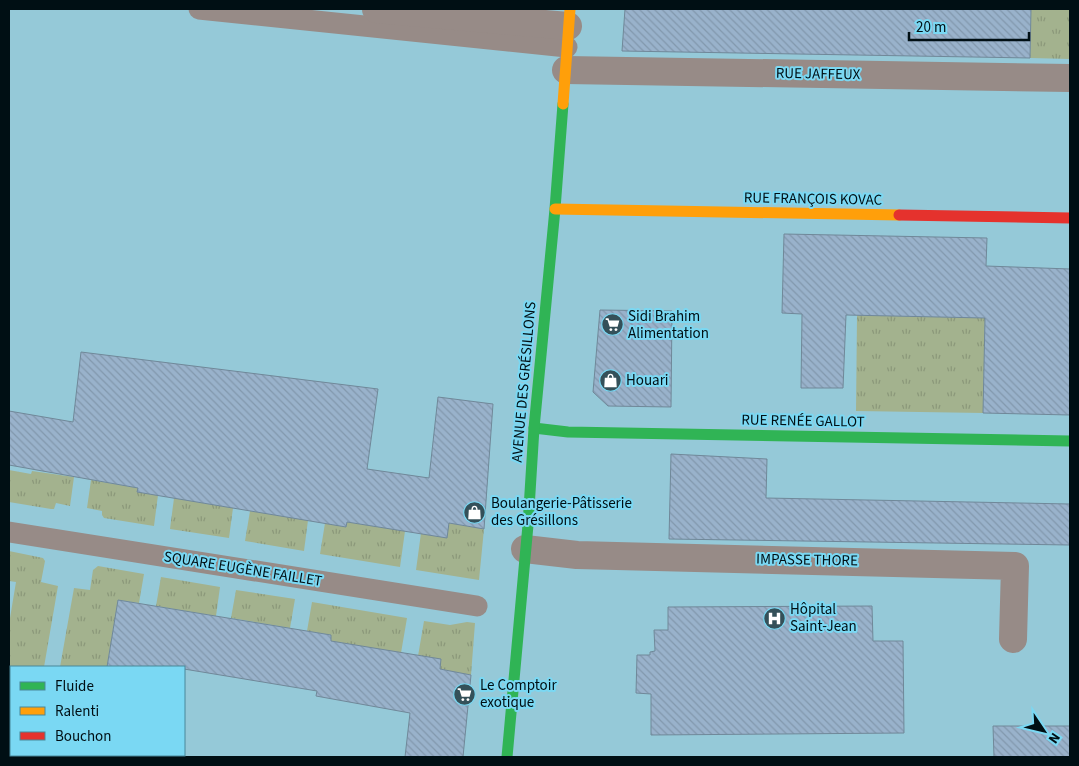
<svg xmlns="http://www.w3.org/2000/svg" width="1079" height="766" font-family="'Source Sans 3',sans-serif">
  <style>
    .grass { fill: url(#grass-tufts) }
    .building { fill: url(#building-back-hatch); stroke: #708899 }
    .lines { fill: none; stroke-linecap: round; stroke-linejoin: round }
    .lane { stroke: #978b87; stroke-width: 21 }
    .street { stroke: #978b87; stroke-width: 28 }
    .fast { stroke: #30b455; stroke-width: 11 }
    .slow { stroke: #ff9f0a; stroke-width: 11 }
    .jam { stroke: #e5322d; stroke-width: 11 }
    .labels { text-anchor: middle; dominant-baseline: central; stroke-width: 4; stroke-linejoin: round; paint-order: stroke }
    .street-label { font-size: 15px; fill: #000f14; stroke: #7ad8f3 }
    .poi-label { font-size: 15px; fill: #000f14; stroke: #7ad8f3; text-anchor: start }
  </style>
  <defs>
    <pattern id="grass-tufts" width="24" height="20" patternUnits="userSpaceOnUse" patternTransform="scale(1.25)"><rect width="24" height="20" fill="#a3b28e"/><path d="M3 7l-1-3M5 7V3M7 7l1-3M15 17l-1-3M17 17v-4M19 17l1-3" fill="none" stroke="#8b987a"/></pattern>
    <pattern id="building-back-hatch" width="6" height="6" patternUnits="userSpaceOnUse" patternTransform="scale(1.25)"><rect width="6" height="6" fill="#99b2cb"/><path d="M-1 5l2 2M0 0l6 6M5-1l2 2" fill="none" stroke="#8298ad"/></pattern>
  </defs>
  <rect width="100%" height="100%" fill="#95c9d8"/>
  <!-- grass -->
  <g class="grass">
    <polygon points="1031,9 1070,9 1070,59 1030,58"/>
    <polygon points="857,315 985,318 983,413 856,411"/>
    <polygon points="9,470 31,474 32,471 74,477 70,506 56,503 54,509 51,509 9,502"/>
    <polygon points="91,480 138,488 158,495 154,526 104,518 102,515 102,511 87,508"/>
    <polygon points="174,498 233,508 229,538 170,529"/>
    <polygon points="250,511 308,520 304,551 245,541"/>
    <polygon points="347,522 405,531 400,567 320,554 325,523 346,527"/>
    <polygon points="449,523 484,529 479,580 416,570 421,533 446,537"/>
    <polygon points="9,551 43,558 45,561 41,582 58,586 44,667 11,667 11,755 14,755 13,757 9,757 9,624 16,582 9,581"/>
    <polygon points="98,566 144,574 139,603 118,600 107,667 60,667 74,588 90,590 93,570"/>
    <polygon points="161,577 220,587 216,616 156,606"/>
    <polygon points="236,590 295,599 290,628 231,618"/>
    <polygon points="312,602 407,618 401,653 331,641 331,635 307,631"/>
    <polygon points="424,621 450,625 467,622 475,623 471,675 440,669 418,656"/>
  </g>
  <!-- building -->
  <g class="building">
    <polygon points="625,9 1031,9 1030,58 622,51"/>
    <polygon points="784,234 987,238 986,266 1070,269 1070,415 983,413 985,318 846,315 843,388 801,388 802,314 782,313"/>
    <polygon points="600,310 672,311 671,407 608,406 593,392"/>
    <polygon points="81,352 378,389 367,469 429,478 438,397 493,404 484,529 449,523 447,538 347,522 346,527 137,492 138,488 9,465 9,411 73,422"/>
    <polygon points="671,454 767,459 766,498 1070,504 1070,545 669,539"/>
    <polygon points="118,600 331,635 331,641 441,659 440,669 471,675 463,757 405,757 410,713 316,696 317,691 184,669 184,667 107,667"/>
    <polygon points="872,606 873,641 903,641 904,733 651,735 651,694 636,693 637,655 650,655 650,652 655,651 654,630 668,630 668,607"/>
    <polygon points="993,726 1070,726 1070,757 994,757"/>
  </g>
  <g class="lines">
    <!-- lane -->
    <g class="lane">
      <polyline points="199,9 567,47"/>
      <polyline points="9,532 477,606"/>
    </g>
    <!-- street -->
    <g class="street">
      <polyline points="376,9 568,26"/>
      <polyline points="566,70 1070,78"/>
      <polyline points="525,549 577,555 1015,566 1013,639"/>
    </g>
    <!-- fast -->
    <g class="fast">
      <polyline points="534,428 568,432 1070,441"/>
      <polyline points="507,757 528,525 534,428 555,209 563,104"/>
    </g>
    <!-- slow -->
    <g class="slow">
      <polyline points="563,104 570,9"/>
      <polyline points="555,209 899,215"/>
    </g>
    <!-- jam -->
    <polyline class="jam" points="899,215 1070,218"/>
  </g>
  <!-- icons -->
  <defs>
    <symbol id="supermarket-disc" viewBox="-11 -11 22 22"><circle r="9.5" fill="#345059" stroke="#7ad8f3"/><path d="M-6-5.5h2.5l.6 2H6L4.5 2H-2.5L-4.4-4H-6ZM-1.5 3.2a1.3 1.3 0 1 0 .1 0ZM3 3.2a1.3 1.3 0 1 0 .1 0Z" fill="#fff"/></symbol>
    <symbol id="shop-disc" viewBox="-11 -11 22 22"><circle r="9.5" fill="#345059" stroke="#7ad8f3"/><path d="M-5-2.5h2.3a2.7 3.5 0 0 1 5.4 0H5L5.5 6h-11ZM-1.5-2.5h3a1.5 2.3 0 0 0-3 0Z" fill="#fff"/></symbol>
    <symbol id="hospital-disc" viewBox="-11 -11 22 22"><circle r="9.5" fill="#345059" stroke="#7ad8f3"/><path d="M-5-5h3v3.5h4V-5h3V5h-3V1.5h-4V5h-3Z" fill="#fff"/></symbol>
  </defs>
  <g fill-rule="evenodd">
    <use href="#supermarket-disc" x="600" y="312" width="25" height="25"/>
    <use href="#shop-disc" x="598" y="368" width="25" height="25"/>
    <use href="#shop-disc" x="462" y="500" width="25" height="25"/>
    <use href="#hospital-disc" x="762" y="606" width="25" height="25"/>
    <use href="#supermarket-disc" x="452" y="682" width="25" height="25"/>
  </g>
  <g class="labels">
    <!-- street labels -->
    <g class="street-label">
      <text transform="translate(818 74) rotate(1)">RUE JAFFEUX</text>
      <text transform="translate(813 199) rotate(1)">RUE FRANÇOIS KOVAC</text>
      <text transform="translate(524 382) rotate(-85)">AVENUE DES GRÉSILLONS</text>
      <text transform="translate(803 421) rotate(1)">RUE RENÉE GALLOT</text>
      <text transform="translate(807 560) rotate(1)">IMPASSE THORE</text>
      <text transform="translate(243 569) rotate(9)">SQUARE EUGÈNE FAILLET</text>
    </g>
    <!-- poi labels -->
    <g class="poi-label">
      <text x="628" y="316">Sidi Brahim<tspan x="628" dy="17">Alimentation</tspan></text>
      <text x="626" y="380">Houari</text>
      <text x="491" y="503">Boulangerie-Pâtisserie<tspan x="491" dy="17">des Grésillons</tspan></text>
      <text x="790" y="609">Hôpital<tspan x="790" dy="17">Saint-Jean</tspan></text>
      <text x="480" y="685">Le Comptoir<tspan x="480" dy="17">exotique</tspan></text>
    </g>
  </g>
  <!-- border -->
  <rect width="1079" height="766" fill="none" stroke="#000f14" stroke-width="20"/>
  <!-- legend -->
  <rect x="10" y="666" width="175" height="90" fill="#7ad8f3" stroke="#49889a"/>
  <rect x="20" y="682" width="25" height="8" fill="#30b455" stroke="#49889a"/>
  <text x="55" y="691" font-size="15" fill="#000f14">Fluide</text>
  <rect x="20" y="707" width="25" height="8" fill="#ff9f0a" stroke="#49889a"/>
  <text x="55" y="716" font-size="15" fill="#000f14">Ralenti</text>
  <rect x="20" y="732" width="25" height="8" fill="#e5322d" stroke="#49889a"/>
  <text x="55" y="741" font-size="15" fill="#000f14">Bouchon</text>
  <!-- north arrow -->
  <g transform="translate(1044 731) rotate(125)" stroke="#7ad8f3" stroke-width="4" paint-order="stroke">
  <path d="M0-4L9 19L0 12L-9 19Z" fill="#000f14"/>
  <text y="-8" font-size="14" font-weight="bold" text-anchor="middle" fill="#000f14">N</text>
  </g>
  <!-- scale -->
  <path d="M909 32v8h120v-8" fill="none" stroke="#000f14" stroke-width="2.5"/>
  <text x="916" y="32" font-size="15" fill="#000f14" stroke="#7ad8f3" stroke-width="4" paint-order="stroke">20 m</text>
</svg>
